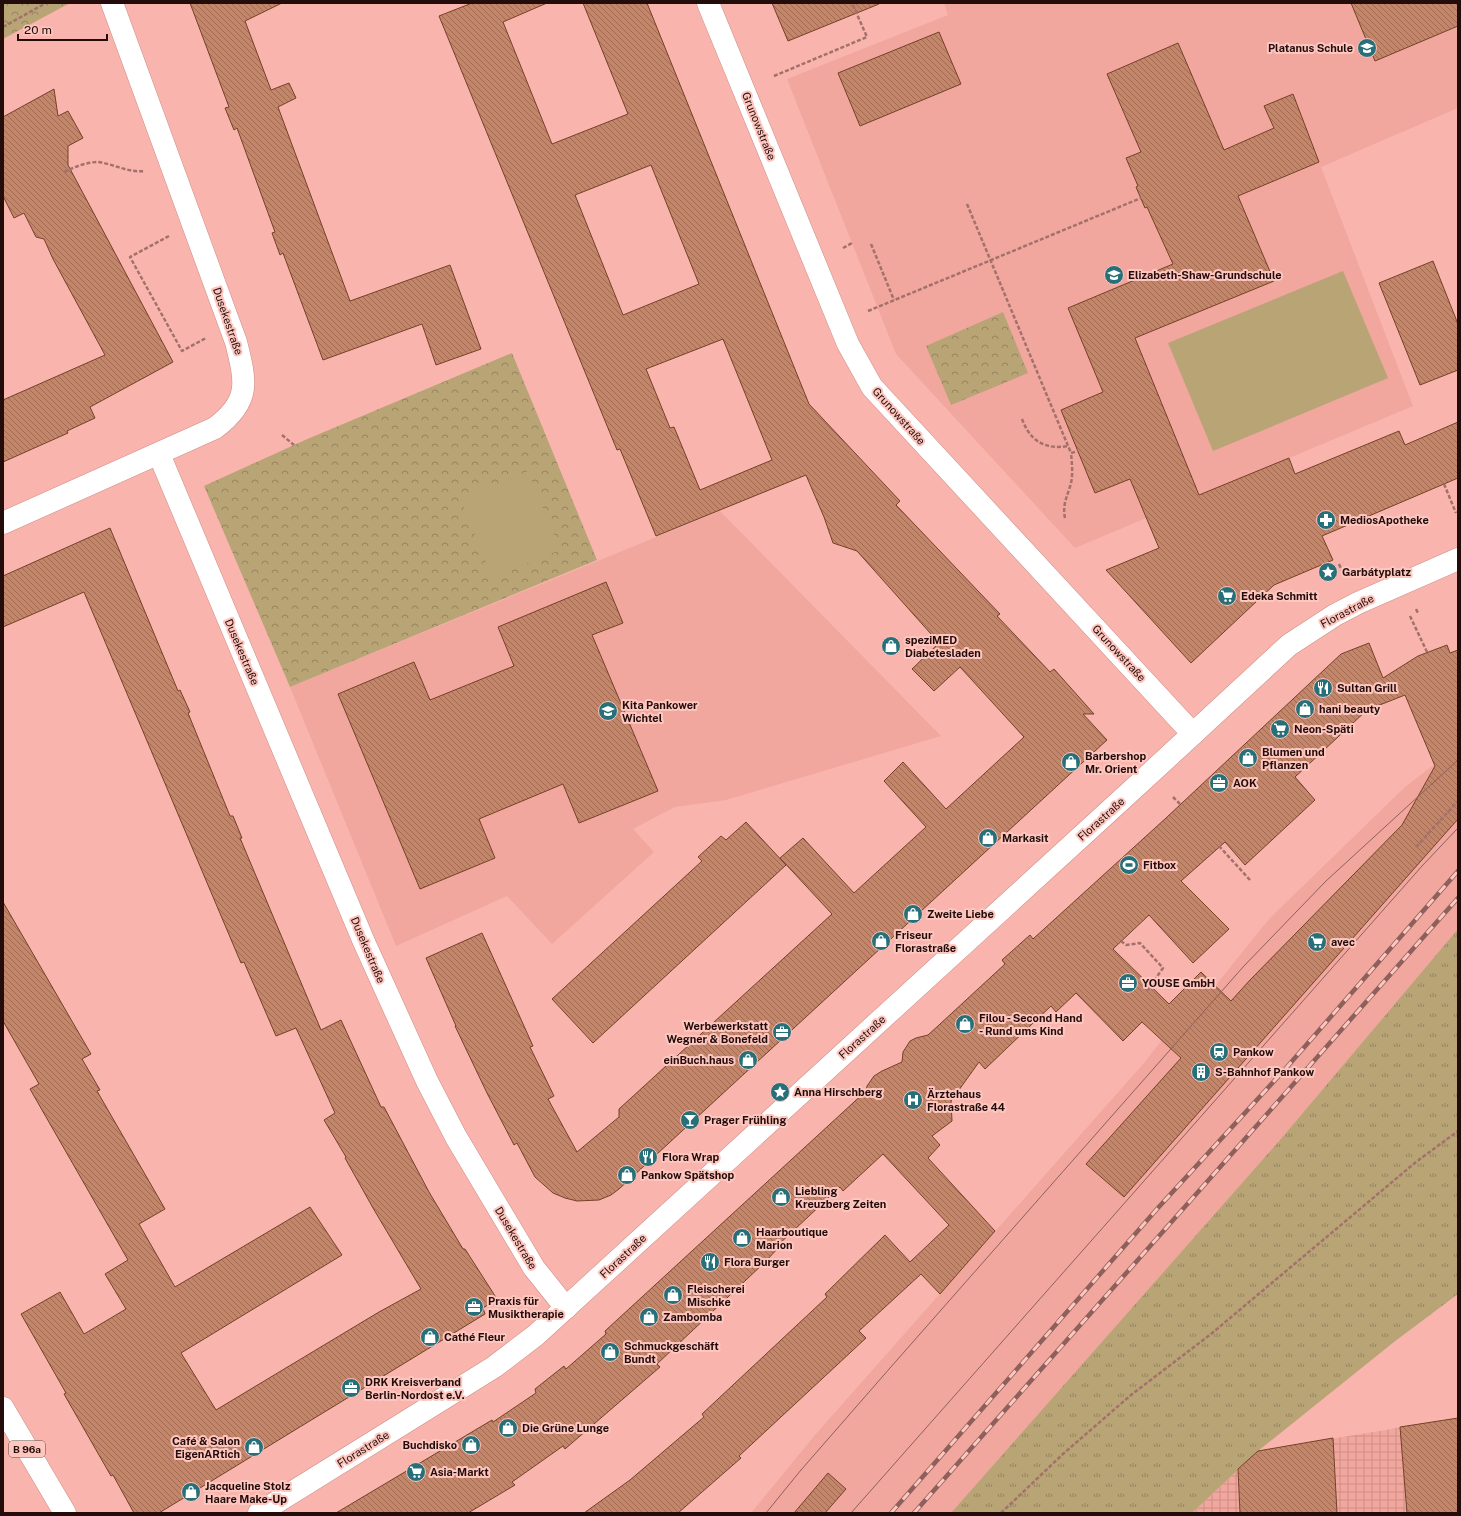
<svg xmlns="http://www.w3.org/2000/svg" width="1461" height="1516" font-family="'Public Sans',sans-serif">
  <style>
    .built { fill: #f1a69e }
    .industrial { fill: url(#industrial-grid) }
    .grass { fill: url(#grass-tufts) }
    .park { fill: url(#park-crowns) }
    .garden { fill: #b9a476 }
    .building { fill: url(#building-back-hatch); stroke: #754128; fill-rule: evenodd }
    .lines { fill: none; stroke-linecap: round; stroke-linejoin: round }
    .street-casing { stroke: #ce8c85; stroke-width: 23 }
    .secondary-casing { stroke: #ce8c85; stroke-width: 23 }
    .primary-casing { stroke: #ce8c85; stroke-width: 23 }
    .path { stroke: #a3716b; stroke-width: 2.5; stroke-dasharray: 4 2; stroke-linecap: butt }
    .street { stroke: #fff; stroke-width: 22 }
    .secondary { stroke: #fff; stroke-width: 22 }
    .primary { stroke: #fff; stroke-width: 22 }
    .tram { stroke: #8e605b; stroke-width: 1 }
    .rail-casing { stroke: #8e605b; stroke-width: 4.5 }
    .rail { stroke: #fdc6bf; stroke-width: 3; stroke-dasharray: 9; stroke-linecap: butt }
    .labels { text-anchor: middle; dominant-baseline: central; stroke-width: 4; stroke-linejoin: round; paint-order: stroke }
    .shield { fill: #fdc6bf; stroke: #654440; stroke-width: 1 }
    .shield-label { font-size: 10px; font-weight: bold; fill: #240c0a }
    .poi-label { font-size: 11px; font-weight: bold; fill: #240c0a; stroke: #fdc6bf; text-anchor: start }
    .street-label { font-size: 11px; fill: #240c0a; stroke: #fdc6bf }
  </style>
  <defs>
    <pattern id="industrial-grid" width="8" height="8" patternUnits="userSpaceOnUse"><rect width="8" height="8" fill="#f1a69e"/><path d="M0 4h8M4 0v8" fill="none" stroke="#ce8e87"/></pattern>
    <pattern id="grass-tufts" width="24" height="20" patternUnits="userSpaceOnUse"><rect width="24" height="20" fill="#b9a476"/><path d="M3 7l-1-3M5 7V3M7 7l1-3M15 17l-1-3M17 17v-4M19 17l1-3" fill="none" stroke="#96845f"/></pattern>
    <pattern id="park-crowns" width="20" height="18" patternUnits="userSpaceOnUse"><rect width="20" height="18" fill="#b9a476"/><path d="M2 6a3 3 0 1 1 6 0M12 15a3 3 0 1 1 6 0" fill="none" stroke="#96845f"/></pattern>
    <pattern id="building-back-hatch" width="6" height="6" patternUnits="userSpaceOnUse"><rect width="6" height="6" fill="#c58568"/><path d="M-1 5l2 2M0 0l6 6M5-1l2 2" fill="none" stroke="#a06b54"/></pattern>
  </defs>
  <rect width="100%" height="100%" fill="#f9b5ad"/>
  <!-- built -->
  <g class="built">
    <polygon points="944,3 1458,3 1458,108 1321,167 1413,406 1075,548 896,354 787,79 948,15"/>
    <polygon points="720,511 941,736 726,800 675,807 633,829 654,852 552,944 507,896 396,946 290,687"/>
    <polygon points="1458,743 1458,929 1280,1140 951,1513 751,1513 815,1435 1144,1063 1162,1040 1215,986 1269,919 1405,787 1435,764"/>
  </g>
  <!-- industrial -->
  <polygon class="industrial" points="1458,1418 1458,1513 1192,1513 1258,1451"/>
  <!-- grass -->
  <polygon class="grass" points="1458,929 1458,1294 1394,1342 1258,1451 1192,1513 951,1513 1280,1140"/>
  <!-- park -->
  <g class="park">
    <polygon points="3,3 70,3 3,39"/>
    <polygon points="1003,312 1028,373 951,405 926,346"/>
    <polygon points="512,353 597,560 290,687 204,486 305,440"/>
  </g>
  <!-- garden -->
  <g class="garden">
    <polygon points="1343,271 1388,378 1213,451 1168,343"/>
    <polygon points="528,471 560,550 492,577 460,498"/>
  </g>
  <!-- building -->
  <g class="building">
    <polygon points="190,3 282,3 245,21 271,90 289,83 296,98 278,107 350,301 450,265 481,349 436,365 422,324 323,360 283,253 280,255 272,233 275,232 237,128 234,130 225,108 229,107"/>
    <path d="M472 3H547L503 22 552 144 628 114 583 3H647L809 404 900 501 896 505 1000 614 997 616 1050 672 1054 669 1094 714H1083L1107 740 619 1189 611 1195 599 1200 577 1201 565 1198 553 1193 535 1177 517 1143 514 1145 487 1093 455 1026H456L426 958 482 933 533 1046 530 1047 554 1096 548 1099 577 1152 619 1117V1109L832 914 780 858 803 838 854 893 926 827 884 781 903 762 946 809 1024 737 960 667 934 691 912 669 939 643 857 551 833 543 824 517 806 475 656 536 620 449 617 450 439 16ZM651 165 699 284 623 315 575 195ZM723 339 772 460 700 490 674 427 670 428 646 369Z"/>
    <polygon points="772,3 879,3 879,4 788,41"/>
    <polygon points="1351,3 1458,3 1458,26 1375,61"/>
    <polygon points="939,32 961,84 860,126 838,73"/>
    <polygon points="1178,43 1224,150 1274,128 1264,106 1293,94 1319,162 1238,196 1274,281 1135,338 1199,495 1289,458 1295,474 1399,431 1405,445 1458,422 1458,478 1322,536 1333,560 1274,585 1191,663 1106,570 1159,548 1130,479 1095,493 1061,410 1103,392 1068,308 1173,264 1147,207 1145,208 1136,187 1138,186 1126,158 1141,152 1107,74"/>
    <polygon points="54,89 58,116 68,111 83,138 68,146 68,165 173,362 90,407 95,418 67,431 68,433 3,462 3,400 105,355 53,259 44,239 36,237 24,213 14,218 3,196 3,117"/>
    <polygon points="1433,261 1458,324 1458,370 1420,385 1379,283"/>
    <polygon points="110,528 178,691 180,690 190,712 188,713 230,816 233,816 242,838 240,838 321,1030 341,1020 381,1107 384,1107 429,1192 463,1249 465,1249 497,1299 483,1308 485,1314 159,1513 134,1513 113,1475 111,1476 64,1394 66,1393 21,1314 60,1292 84,1334 126,1309 105,1274 128,1260 30,1089 39,1084 3,1021 3,902 91,1054 82,1059 100,1090 97,1091 165,1209 139,1224 175,1287 310,1207 342,1255 181,1353 216,1410 379,1312 421,1289 373,1208 345,1158 346,1157 324,1120 335,1113 296,1028 276,1036 244,962 241,963 84,592 3,627 3,576"/>
    <polygon points="606,582 623,623 592,635 658,791 579,823 563,784 479,819 495,858 420,889 338,694 414,662 430,700 514,666 498,627"/>
    <path d="M1369 643 1383 678 1418 656 1447 645 1450 653 1458 650V819L1124 1197 1086 1164 1181 1058 1142 1022 1123 1041 1076 993 1056 1012 1051 1006 985 1069 979 1062 951 1101 952 1121 932 1136 940 1145 928 1158 995 1231 940 1294 921 1274 859 1331 866 1338 739 1456 741 1458 678 1513H584L630 1480 704 1417 702 1414 827 1297 825 1294 885 1235 910 1262 949 1225 883 1154 843 1191 840 1187 778 1245 780 1246 764 1263 657 1364 660 1367 565 1449 563 1446 512 1482 515 1485 468 1513H336L492 1420 493 1422 536 1393 535 1389 564 1366 566 1369 606 1334 605 1331 866 1091 867 1086 874 1076 882 1071 902 1062 903 1052 910 1041 916 1038 928 1035 939 1025 1005 964 1002 960 1030 935 1033 939 1166 818 1341 654ZM1405 695 1435 766 1402 825 1250 980 1231 1001 1201 972 1169 1004 1113 949 1149 915 1193 963 1229 929 1181 881 1225 842 1245 865 1315 800 1295 777 1367 710Z"/>
    <polygon points="746,822 786,865 593,1043 552,999 702,861 698,857 721,836 726,840"/>
    <polygon points="1458,1418 1458,1513 1407,1513 1400,1427"/>
    <polygon points="1333,1438 1337,1513 1240,1513 1238,1469 1258,1451"/>
    <polygon points="828,1473 846,1489 825,1513 794,1513"/>
  </g>
  <g class="lines">
    <defs>
      <g id="street">
        <polyline points="708,3 848,344 872,387 1193,734"/>
        <polyline points="159,454 364,942 427,1081 456,1137 534,1268 566,1308"/>
        <path d="M3 523 215 428C251 401 246 382 236 342L112 3"/>
      </g>
      <polyline id="secondary" points="259,1513 494,1367 536,1335 1143,780 1289,645 1335,615 1358,603 1458,559"/>
      <polyline id="primary" points="3,1408 65,1513"/>
    </defs>
    <!-- street casing -->
    <use href="#street" class="street-casing"/>
    <!-- secondary casing -->
    <use href="#secondary" class="secondary-casing"/>
    <!-- primary casing -->
    <use href="#primary" class="primary-casing"/>
    <!-- path -->
    <g class="path">
      <polyline points="3,27 46,3"/>
      <polyline points="774,76 867,37 852,3"/>
      <path d="M64 172C75 167 86 162 98 162 114 164 128 173 145 171"/>
      <polyline points="967,204 1071,453 1078,451"/>
      <polyline points="169,236 130,257 182,351 206,338"/>
      <polyline points="871,244 894,300"/>
      <polyline points="843,248 852,243"/>
      <polyline points="868,311 1141,198"/>
      <path d="M1022 419C1030 441 1045 450 1068 446"/>
      <polyline points="282,435 294,445"/>
      <polyline points="1444,484 1456,513"/>
      <path d="M1065 518C1062 504 1068 495 1071 483 1073 474 1072 463 1071 453"/>
      <polyline points="1339,564 1343,573"/>
      <polyline points="1416,609 1418,613"/>
      <polyline points="1410,616 1427,652"/>
      <polyline points="1173,797 1180,804"/>
      <polyline points="1219,846 1250,880"/>
      <polyline points="1416,847 1458,801"/>
      <polyline points="1121,941 1126,945 1140,943 1163,968 1146,992"/>
      <polyline points="1001,1513 1063,1454 1131,1395 1211,1334 1416,1162 1458,1131"/>
    </g>
    <!-- street -->
    <use href="#street" class="street"/>
    <!-- secondary -->
    <use href="#secondary" class="secondary"/>
    <!-- primary -->
    <use href="#primary" class="primary"/>
    <!-- tram -->
    <g class="tram">
      <polyline points="766,1513 801,1470 890,1368 1243,967 1326,881 1458,760"/>
      <polyline points="851,1513 1422,866 1458,828"/>
    </g>
    <defs>
      <g id="rail">
        <polyline points="891,1513 1157,1209 1287,1067 1458,871"/>
        <polyline points="914,1513 1458,898"/>
      </g>
    </defs>
    <!-- rail casing -->
    <use href="#rail" class="rail-casing"/>
    <!-- rail -->
    <use href="#rail" class="rail"/>
  </g>
  <!-- icons -->
  <defs>
    <symbol id="school-disc" viewBox="-11 -11 22 22"><circle r="9.5" fill="#277079" stroke="#fdc6bf"/><path d="M0-5L7-2L0 1L-7-2ZM-4 1L0 2.5L4 1V4Q0 6-4 4Z" fill="#fff"/></symbol>
    <symbol id="pharmacy-disc" viewBox="-11 -11 22 22"><circle r="9.5" fill="#277079" stroke="#fdc6bf"/><path d="M-2-6h4v4h4v4h-4v4h-4v-4h-4v-4h4Z" fill="#fff"/></symbol>
    <symbol id="sight-disc" viewBox="-11 -11 22 22"><circle r="9.5" fill="#277079" stroke="#fdc6bf"/><path d="M0-6L1.8-2.2L6-1.7L2.9 1.2L3.7 5.4L0 3.3L-3.7 5.4L-2.9 1.2L-6-1.7L-1.8-2.2Z" fill="#fff"/></symbol>
    <symbol id="supermarket-disc" viewBox="-11 -11 22 22"><circle r="9.5" fill="#277079" stroke="#fdc6bf"/><path d="M-6-5.5h2.5l.6 2H6L4.5 2H-2.5L-4.4-4H-6ZM-1.5 3.2a1.3 1.3 0 1 0 .1 0ZM3 3.2a1.3 1.3 0 1 0 .1 0Z" fill="#fff"/></symbol>
    <symbol id="shop-disc" viewBox="-11 -11 22 22"><circle r="9.5" fill="#277079" stroke="#fdc6bf"/><path d="M-5-2.5h2.3a2.7 3.5 0 0 1 5.4 0H5L5.5 6h-11ZM-1.5-2.5h3a1.5 2.3 0 0 0-3 0Z" fill="#fff"/></symbol>
    <symbol id="restaurant-disc" viewBox="-11 -11 22 22"><circle r="9.5" fill="#277079" stroke="#fdc6bf"/><path d="M-5-6h1v4h1v-4h1v4h1v-4h1v5L-1.5 .5V6h-2V.5L-5-1ZM5-6V6H3V1.5H1.5Q1.5-4 5-6Z" fill="#fff"/></symbol>
    <symbol id="office-disc" viewBox="-11 -11 22 22"><circle r="9.5" fill="#277079" stroke="#fdc6bf"/><path d="M-6-3h4V-5.5h4V-3h4V5H-6ZM-1-4.5V-3h2v-1.5ZM-6 0V1H6V0Z" fill="#fff"/></symbol>
    <symbol id="stadium-disc" viewBox="-11 -11 22 22"><circle r="9.5" fill="#277079" stroke="#fdc6bf"/><path d="M0-5a6.5 5 0 1 0 0 10a6.5 5 0 1 0 0-10ZM-3.5-1.8h7v3.6h-7Z" fill="#fff"/></symbol>
    <symbol id="station-disc" viewBox="-11 -11 22 22"><circle r="9.5" fill="#277079" stroke="#fdc6bf"/><path d="M-3-6H3Q5-6 5-4V2Q5 4 3 4L4.5 6H3L1.5 4h-3L-3 6H-4.5L-3 4Q-5 4-5 2V-4Q-5-6-3-6ZM-3.5-4v3h7v-3ZM-3.5 1v1.5H-2V1ZM2 1v1.5H3.5V1Z" fill="#fff"/></symbol>
    <symbol id="building-disc" viewBox="-11 -11 22 22"><circle r="9.5" fill="#277079" stroke="#fdc6bf"/><path d="M-4-6H4V6H1V3H-1V6H-4ZM-2.5-4.3h1.7v1.8h-1.7ZM.8-4.3h1.7v1.8H.8ZM-2.5-1h1.7V.8h-1.7ZM.8-1h1.7V.8H.8Z" fill="#fff"/></symbol>
    <symbol id="hospital-disc" viewBox="-11 -11 22 22"><circle r="9.5" fill="#277079" stroke="#fdc6bf"/><path d="M-5-5h3v3.5h4V-5h3V5h-3V1.5h-4V5h-3Z" fill="#fff"/></symbol>
    <symbol id="bar-disc" viewBox="-11 -11 22 22"><circle r="9.5" fill="#277079" stroke="#fdc6bf"/><path d="M-6-5H6L.8 .8V4.5H3.5V6h-7V4.5H-.8V.8Z" fill="#fff"/></symbol>
  </defs>
  <g fill-rule="evenodd">
    <use href="#school-disc" x="1356" y="37" width="22" height="22"/>
    <use href="#school-disc" x="1103" y="264" width="22" height="22"/>
    <use href="#pharmacy-disc" x="1315" y="509" width="22" height="22"/>
    <use href="#sight-disc" x="1317" y="561" width="22" height="22"/>
    <use href="#supermarket-disc" x="1216" y="585" width="22" height="22"/>
    <use href="#shop-disc" x="880" y="635" width="22" height="22"/>
    <use href="#restaurant-disc" x="1312" y="677" width="22" height="22"/>
    <use href="#shop-disc" x="1294" y="698" width="22" height="22"/>
    <use href="#school-disc" x="597" y="700" width="22" height="22"/>
    <use href="#supermarket-disc" x="1269" y="718" width="22" height="22"/>
    <use href="#shop-disc" x="1237" y="747" width="22" height="22"/>
    <use href="#shop-disc" x="1060" y="751" width="22" height="22"/>
    <use href="#office-disc" x="1208" y="772" width="22" height="22"/>
    <use href="#shop-disc" x="977" y="827" width="22" height="22"/>
    <use href="#stadium-disc" x="1118" y="854" width="22" height="22"/>
    <use href="#shop-disc" x="902" y="903" width="22" height="22"/>
    <use href="#shop-disc" x="870" y="930" width="22" height="22"/>
    <use href="#supermarket-disc" x="1306" y="931" width="22" height="22"/>
    <use href="#office-disc" x="1117" y="972" width="22" height="22"/>
    <use href="#shop-disc" x="954" y="1013" width="22" height="22"/>
    <use href="#office-disc" x="771" y="1021" width="22" height="22"/>
    <use href="#station-disc" x="1208" y="1041" width="22" height="22"/>
    <use href="#shop-disc" x="737" y="1049" width="22" height="22"/>
    <use href="#building-disc" x="1190" y="1061" width="22" height="22"/>
    <use href="#sight-disc" x="769" y="1081" width="22" height="22"/>
    <use href="#hospital-disc" x="902" y="1089" width="22" height="22"/>
    <use href="#bar-disc" x="679" y="1109" width="22" height="22"/>
    <use href="#restaurant-disc" x="637" y="1146" width="22" height="22"/>
    <use href="#shop-disc" x="616" y="1164" width="22" height="22"/>
    <use href="#shop-disc" x="770" y="1186" width="22" height="22"/>
    <use href="#shop-disc" x="731" y="1227" width="22" height="22"/>
    <use href="#restaurant-disc" x="699" y="1251" width="22" height="22"/>
    <use href="#shop-disc" x="662" y="1284" width="22" height="22"/>
    <use href="#office-disc" x="463" y="1296" width="22" height="22"/>
    <use href="#shop-disc" x="638" y="1306" width="22" height="22"/>
    <use href="#shop-disc" x="419" y="1326" width="22" height="22"/>
    <use href="#shop-disc" x="599" y="1341" width="22" height="22"/>
    <use href="#office-disc" x="340" y="1377" width="22" height="22"/>
    <use href="#shop-disc" x="497" y="1417" width="22" height="22"/>
    <use href="#shop-disc" x="460" y="1434" width="22" height="22"/>
    <use href="#shop-disc" x="243" y="1436" width="22" height="22"/>
    <use href="#supermarket-disc" x="405" y="1461" width="22" height="22"/>
    <use href="#shop-disc" x="180" y="1481" width="22" height="22"/>
  </g>
  <g class="labels">
    <!-- shield labels -->
    <rect class="shield" x="9" y="1441" width="36" height="16" rx="3"/>
    <g class="shield-label">
      <text x="27" y="1449">B 96a</text>
    </g>
    <!-- poi labels -->
    <g class="poi-label">
      <text x="1353" y="48" text-anchor="end">Platanus Schule</text>
      <text x="1128" y="275">Elizabeth-Shaw-Grundschule</text>
      <text x="1340" y="520">MediosApotheke</text>
      <text x="1342" y="572">Garbátyplatz</text>
      <text x="1241" y="596">Edeka Schmitt</text>
      <text x="905" y="640">speziMED<tspan x="905" dy="13">Diabetesladen</tspan></text>
      <text x="1337" y="688">Sultan Grill</text>
      <text x="622" y="705">Kita Pankower<tspan x="622" dy="13">Wichtel</tspan></text>
      <text x="1319" y="709">hani beauty</text>
      <text x="1294" y="729">Neon-Späti</text>
      <text x="1262" y="752">Blumen und<tspan x="1262" dy="13">Pflanzen</tspan></text>
      <text x="1085" y="756">Barbershop<tspan x="1085" dy="13">Mr. Orient</tspan></text>
      <text x="1233" y="783">AOK</text>
      <text x="1002" y="838">Markasit</text>
      <text x="1143" y="865">Fitbox</text>
      <text x="927" y="914">Zweite Liebe</text>
      <text x="895" y="935">Friseur<tspan x="895" dy="13">Florastraße</tspan></text>
      <text x="1331" y="942">avec</text>
      <text x="1142" y="983">YOUSE GmbH</text>
      <text x="979" y="1018">Filou - Second Hand<tspan x="979" dy="13">- Rund ums Kind</tspan></text>
      <text x="768" y="1026" text-anchor="end">Werbewerkstatt<tspan x="768" dy="13">Wegner &amp; Bonefeld</tspan></text>
      <text x="1233" y="1052">Pankow</text>
      <text x="734" y="1060" text-anchor="end">einBuch.haus</text>
      <text x="1215" y="1072">S-Bahnhof Pankow</text>
      <text x="794" y="1092">Anna Hirschberg</text>
      <text x="927" y="1094">Ärztehaus<tspan x="927" dy="13">Florastraße 44</tspan></text>
      <text x="704" y="1120">Prager Frühling</text>
      <text x="662" y="1157">Flora Wrap</text>
      <text x="641" y="1175">Pankow Spätshop</text>
      <text x="795" y="1191">Liebling<tspan x="795" dy="13">Kreuzberg Zeiten</tspan></text>
      <text x="756" y="1232">Haarboutique<tspan x="756" dy="13">Marion</tspan></text>
      <text x="724" y="1262">Flora Burger</text>
      <text x="687" y="1289">Fleischerei<tspan x="687" dy="13">Mischke</tspan></text>
      <text x="488" y="1301">Praxis für<tspan x="488" dy="13">Musiktherapie</tspan></text>
      <text x="663" y="1317">Zambomba</text>
      <text x="444" y="1337">Cathé Fleur</text>
      <text x="624" y="1346">Schmuckgeschäft<tspan x="624" dy="13">Bundt</tspan></text>
      <text x="365" y="1382">DRK Kreisverband<tspan x="365" dy="13">Berlin-Nordost e.V.</tspan></text>
      <text x="522" y="1428">Die Grüne Lunge</text>
      <text x="240" y="1441" text-anchor="end">Café &amp; Salon<tspan x="240" dy="13">EigenARtich</tspan></text>
      <text x="457" y="1445" text-anchor="end">Buchdisko</text>
      <text x="430" y="1472">Asia-Markt</text>
      <text x="205" y="1486">Jacqueline Stolz<tspan x="205" dy="13">Haare Make-Up</tspan></text>
    </g>
    <!-- street labels -->
    <g class="street-label">
      <text transform="translate(759 126) rotate(68)">Grunowstraße</text>
      <text transform="translate(228 321) rotate(71)">Dusekestraße</text>
      <text transform="translate(899 416) rotate(48)">Grunowstraße</text>
      <text transform="translate(1347 611) rotate(-28)">Florastraße</text>
      <text transform="translate(242 652) rotate(67)">Dusekestraße</text>
      <text transform="translate(1119 653) rotate(47)">Grunowstraße</text>
      <text transform="translate(1101 819) rotate(-42)">Florastraße</text>
      <text transform="translate(368 950) rotate(67)">Dusekestraße</text>
      <text transform="translate(862 1037) rotate(-42)">Florastraße</text>
      <text transform="translate(516 1238) rotate(59)">Dusekestraße</text>
      <text transform="translate(623 1256) rotate(-43)">Florastraße</text>
      <text transform="translate(363 1449) rotate(-32)">Florastraße</text>
    </g>
  </g>
  <!-- border -->
  <rect width="1461" height="1516" fill="none" stroke="#240c0a" stroke-width="8"/>
  <!-- scale -->
  <path d="M18 34v6h89v-6" fill="none" stroke="#240c0a" stroke-width="2"/>
  <text x="24" y="34" font-size="12" fill="#240c0a" stroke="#fdc6bf" stroke-width="3" paint-order="stroke">20 m</text>
</svg>
